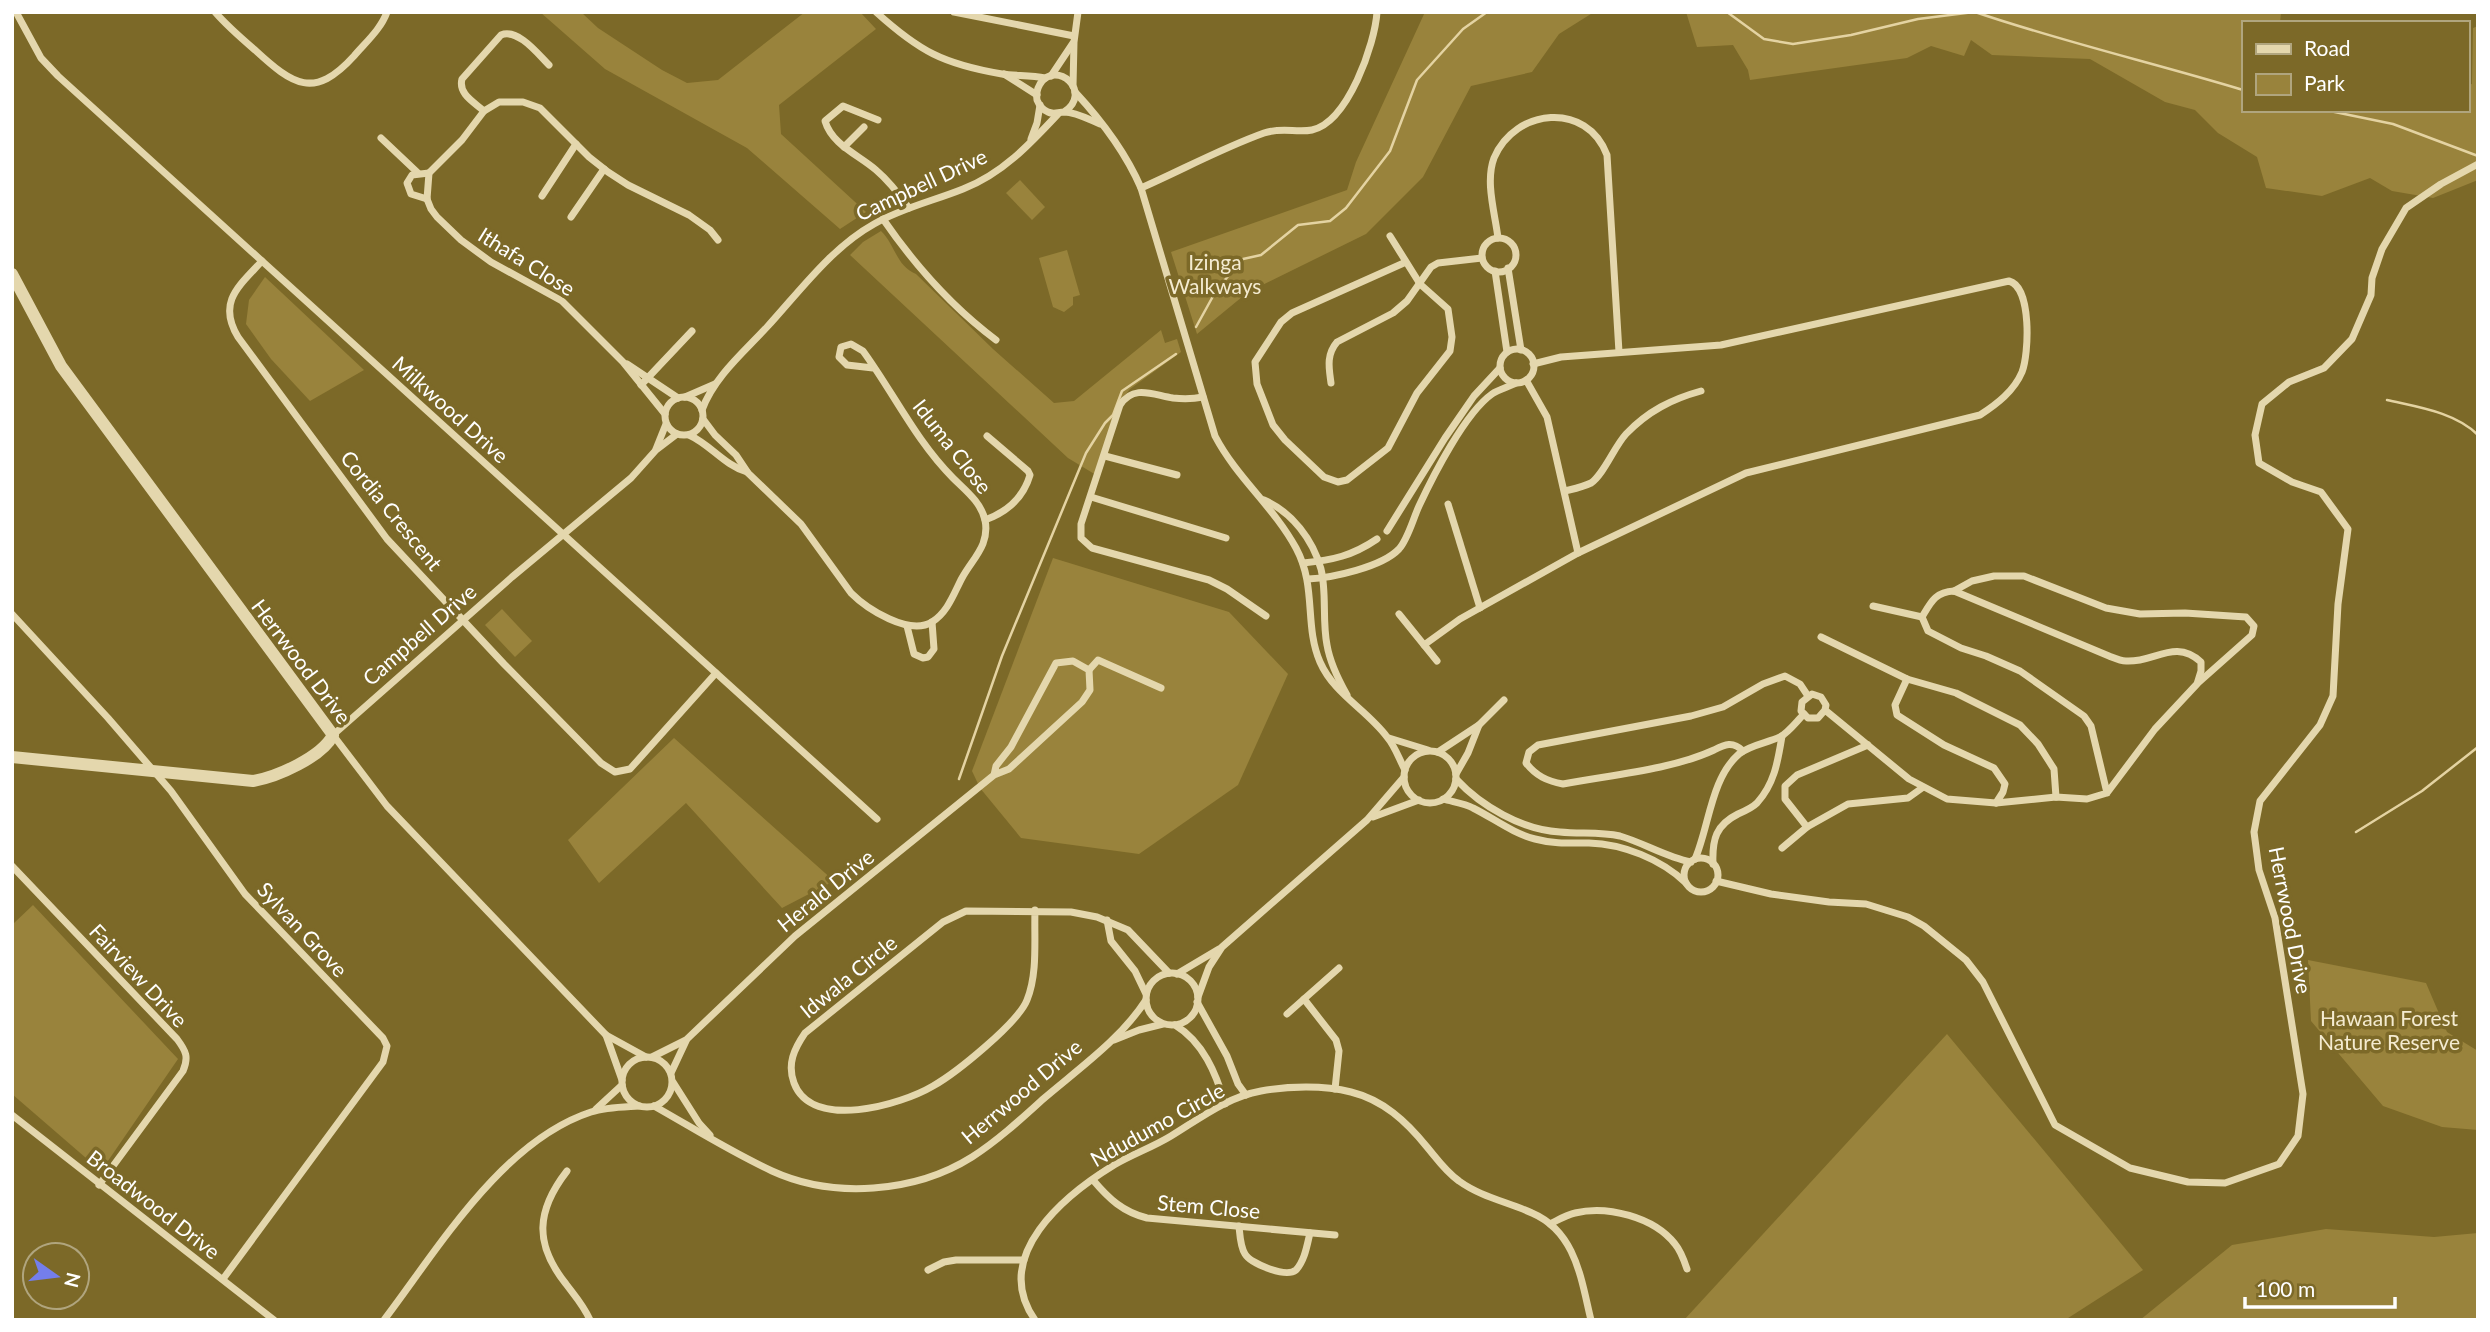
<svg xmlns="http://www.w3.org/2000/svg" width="2490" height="1332" font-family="Lato,sans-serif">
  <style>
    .green { fill: #99833c }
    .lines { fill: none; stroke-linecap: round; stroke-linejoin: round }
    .stream { stroke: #e4d3a2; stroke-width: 2.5 }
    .minor { stroke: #e4d7ad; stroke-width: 7 }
    .tertiary { stroke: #e4d7ad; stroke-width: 12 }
    .labels { text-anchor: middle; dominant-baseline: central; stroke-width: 7; stroke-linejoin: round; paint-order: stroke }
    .street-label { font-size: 21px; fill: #fff; stroke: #7c6928 }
    .park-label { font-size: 21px; fill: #f4ebd0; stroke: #7c6928 }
  </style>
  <rect width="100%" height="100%" fill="#7c6928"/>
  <!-- green -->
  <g class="green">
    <polygon points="540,12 581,12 598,28 662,70 687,83 718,80 805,12 860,12 876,29 779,105 781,134 866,212 840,229 747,148 605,69"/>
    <polygon points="1425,12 1594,12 1559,34 1532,72 1471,86 1423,177 1366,234 1248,292 1197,334 1171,252 1347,190 1356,162"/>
    <polygon points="1686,12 2281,12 2280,23 2243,23 2243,110 2467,110 2467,85 2472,84 2473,28 2478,26 2478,180 2433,198 2392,191 2370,178 2322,196 2266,188 2257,157 2218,133 2195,110 2165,102 2090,59 1992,55 1971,40 1964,56 1931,46 1907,58 1750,80 1748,70 1733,45 1697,47"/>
    <polygon points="1020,180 1045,207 1032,220 1006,193"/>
    <path d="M881 231C895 244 896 266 916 274L993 349 1054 403 1074 401 1161 330 1165 343 1177 339 1181 352 1130 389 1122 399 1096 475 1068 458 850 255 863 242Z"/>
    <polygon points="1067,250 1080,295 1073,297 1073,305 1064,312 1053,307 1039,258"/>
    <polygon points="265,277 364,370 310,401 271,359 246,324 249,300"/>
    <polygon points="1053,558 1229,612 1288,674 1238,785 1139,854 1021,838 980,788 972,771"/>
    <polygon points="502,609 532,641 515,657 485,625"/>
    <polygon points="674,738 834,881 782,908 686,803 599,883 568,840"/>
    <polygon points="33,905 178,1059 101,1171 12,1094 12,925"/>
    <polygon points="2308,960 2426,983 2447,1032 2478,1051 2478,1130 2442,1127 2383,1106 2311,1021"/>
    <polygon points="1947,1034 2143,1270 2065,1320 1684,1320"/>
    <polygon points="2326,1229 2434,1237 2478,1233 2478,1320 2140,1320 2232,1245"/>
  </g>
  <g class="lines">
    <!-- stream -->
    <g class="stream">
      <polyline points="1727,12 1764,39 1793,44 1851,35 1918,19 1974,12"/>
      <path d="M1975 12C2063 42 2154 63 2243 90"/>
      <polyline points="2325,110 2393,124 2478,156"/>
      <polyline points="1196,327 1217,289 1243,259 1261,255 1298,225 1330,221 1346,208 1390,151 1417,80 1463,29 1487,12"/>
      <path d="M2387 400C2417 407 2455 412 2478 435"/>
      <polyline points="959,779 1002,656 1086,453 1105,423 1113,415 1122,391 1176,354"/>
      <polyline points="2356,832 2422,791 2478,747"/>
    </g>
    <!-- minor -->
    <g class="minor">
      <polyline points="16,12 41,58 58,76 877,819"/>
      <path d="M215 12C227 26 241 38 255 50 293 85 314 100 354 56 366 42 381 29 387 12"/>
      <path d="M876 12C919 51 943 64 1002 74 1016 76 1031 75 1045 78"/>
      <polyline points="954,12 1074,36"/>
      <polyline points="1004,74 1037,95"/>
      <polyline points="1051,76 1073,43"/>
      <polyline points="1073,86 1074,42 1078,12"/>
      <path d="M1075 92C1102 121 1125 151 1141 188L1215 436C1237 478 1273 506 1296 548 1317 587 1304 625 1320 662 1334 694 1367 710 1387 737 1395 746 1399 759 1405 770"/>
      <path d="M484 111C474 102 458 94 462 79L501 35C518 28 538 54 549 65"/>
      <path d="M1064 112C1094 92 1056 59 1040 84 1037 89 1036 94 1037 100 1039 105 1043 110 1048 112 1054 115 1058 112 1064 112 1076 112 1090 120 1100 124"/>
      <path d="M878 120 843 106 825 121C832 145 859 155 876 170 889 181 899 194 909 208"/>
      <polyline points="381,138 418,173"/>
      <polyline points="1031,139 1037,123 1040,105"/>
      <polyline points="844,147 864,127"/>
      <path d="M1141 188C1182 170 1222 148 1264 133 1281 127 1297 133 1312 130 1348 122 1375 44 1377 12"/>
      <polyline points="542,196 576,144"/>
      <polyline points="427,199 411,194 407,183 412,175 429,173"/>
      <polyline points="571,217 604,169"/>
      <path d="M883 219C914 264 952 307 996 340"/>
      <polyline points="1390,236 1420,284 1448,309 1452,337 1450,351 1417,393 1388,448 1347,480 1338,482 1324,477 1285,440 1273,425 1257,384 1255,362 1281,322 1292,313 1406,262"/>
      <path d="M1498 238C1495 213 1485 182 1494 158 1515 108 1587 101 1607 155L1619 352"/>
      <circle cx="1499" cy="255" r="17"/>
      <path d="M262 261C239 286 217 302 238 337L387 539 504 664 601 763 615 772 630 769 716 673"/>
      <polyline points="1508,268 1521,350"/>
      <polyline points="1495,271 1507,352"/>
      <circle cx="1517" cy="366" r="17"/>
      <polyline points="627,364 678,398"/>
      <polyline points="1526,380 1547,417 1578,553"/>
      <path d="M1331 383C1329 368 1326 355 1337 342L1393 313 1407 301 1431 267 1438 263 1482 258"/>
      <polyline points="641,385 692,331"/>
      <circle cx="684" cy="416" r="19"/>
      <polyline points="685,397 715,384"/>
      <path d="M1203 397C1193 399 1183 399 1173 398 1153 395 1134 384 1120 405L1081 524V538L1092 548 1209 580 1227 589 1266 616"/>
      <path d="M702 410C714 377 744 352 767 327 800 291 831 248 874 224 902 208 933 201 963 189 1002 174 1030 144 1058 114"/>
      <polyline points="665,414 623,362 562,301 491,262 461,240 437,217 431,209 427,199 429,173 462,140 484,111 499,102 523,102 540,108 589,157 608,172 628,185 689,215 710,230 718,240"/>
      <path d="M703 419 715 435 736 455 748 473 801 524 851 593C867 609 909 636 932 622 948 612 954 593 962 578 973 558 990 545 985 520 981 502 965 490 953 478 916 441 893 392 863 351L851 344 841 347 839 357 847 365 873 368"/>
      <path d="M689 435C711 445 724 465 747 472"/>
      <polyline points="656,449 666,424"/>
      <polyline points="1105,456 1177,475"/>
      <path d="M1565 491C1573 489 1583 487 1591 483 1604 474 1614 447 1626 434 1648 411 1672 399 1701 391"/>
      <polyline points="1091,497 1226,538"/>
      <path d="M1264 500C1292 512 1313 540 1321 569 1327 593 1322 620 1327 645 1330 663 1338 679 1347 695"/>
      <polyline points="1448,504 1480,608"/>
      <path d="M985 520C1007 512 1023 499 1030 475L1028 471 987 436"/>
      <polyline points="1387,531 1445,438 1474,396 1500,368"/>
      <path d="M1303 563C1333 560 1352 556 1377 539"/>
      <path d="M1308 579C1332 578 1382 567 1399 549 1408 539 1413 519 1419 506 1433 476 1465 413 1492 394 1499 389 1509 387 1516 383"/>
      <polyline points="1954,591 1972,581 1994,576 2024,576 2106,608 2140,614 2185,613 2246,617 2254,626 2252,635 2198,683"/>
      <polyline points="1873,606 1922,617"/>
      <polyline points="12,614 108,718 171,791 245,894 383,1038 387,1046 383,1062 223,1279"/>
      <polyline points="1399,614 1437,661"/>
      <polyline points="907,626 914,654 923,658 928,657 934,649 932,622"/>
      <polyline points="1821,637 1907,679 1956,693 2020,725 2038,744 2054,769 2056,797"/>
      <path d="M1424 645 1460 619 1578 553 1746 473 1980 415C1997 404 2014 391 2022 372 2029 354 2032 287 2009 281L1721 345 1561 357 1533 364"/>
      <polyline points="1089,670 1098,660 1161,688"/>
      <polyline points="1907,679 1895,705 1897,715 1944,745 1994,768 2005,784 2003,792 1996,803"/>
      <path d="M1825 710 1818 718H1808L1801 711 1802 702 1812 694 1821 697 1826 705 1825 710 1909 779 1947 799 1996 803 2056 797 2087 799 2107 793 2155 729 2197 684 2201 671V662C2175 638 2154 663 2126 661 2120 661 2114 658 2109 656L1954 591C1935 592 1931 602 1922 617L1928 631 1961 648 1986 656 2020 671 2084 716 2091 726 2107 793"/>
      <polyline points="1389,738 1428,750"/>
      <polyline points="1868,745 1797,775 1785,786 1785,799 1807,827 1848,804 1908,798 1922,788"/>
      <path d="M1743 751C1733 741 1725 744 1714 750 1671 770 1610 775 1563 784 1547 781 1536 776 1526 763L1529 752 1538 745 1691 716 1723 707 1763 684 1785 676 1800 684 1808 696"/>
      <circle cx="1430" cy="777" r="26"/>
      <polyline points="1438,752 1479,725 1504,700"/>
      <polyline points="1456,774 1468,753 1479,725"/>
      <path d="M1456 779C1481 806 1522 830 1560 832 1580 834 1600 832 1620 836 1644 843 1666 857 1691 862"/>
      <path d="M1443 799C1453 802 1464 803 1473 808 1495 819 1512 833 1535 839 1553 844 1571 843 1589 843 1623 844 1661 859 1686 883"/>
      <polyline points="1373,817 1419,800"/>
      <polyline points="1782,848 1807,827"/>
      <circle cx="1701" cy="875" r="17"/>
      <path d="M1695 859C1709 827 1711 778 1739 754 1750 745 1767 743 1780 737 1789 732 1796 722 1804 714"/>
      <path d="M1713 864C1712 839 1716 825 1738 814 1745 811 1752 808 1757 803 1775 783 1778 760 1782 736"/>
      <path d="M12 866 177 1039C186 1051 189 1057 183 1071L99 1185"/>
      <polyline points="1716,881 1771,894 1829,902 1866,904 1908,917 1924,926 1966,960 1983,982 2055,1125 2130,1168 2188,1182 2225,1183 2279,1164 2298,1136 2303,1094 2275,918 2259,870 2254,832 2260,801 2320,725 2333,696 2338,604 2348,529 2321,492 2292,482 2259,463 2255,435 2262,404 2289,382 2324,368 2352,339 2371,295 2372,278 2382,249 2406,208 2441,184 2478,164"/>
      <path d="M1035 910C1034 939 1038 973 1027 1000 1018 1023 956 1073 933 1086 901 1105 812 1131 794 1083 787 1064 794 1049 805 1033L943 922 966 911 1071 912 1097 917 1128 930 1169 973"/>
      <polyline points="1107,920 1111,941 1135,971 1146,994"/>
      <circle cx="1172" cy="999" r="26"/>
      <polyline points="1177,974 1219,949"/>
      <polyline points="1198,997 1209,967 1222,947 1367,820 1404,777"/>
      <polyline points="1304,999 1336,1040 1339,1051 1335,1089"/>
      <polyline points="1197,1002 1227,1056 1238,1084 1246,1095"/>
      <polyline points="1287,1014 1339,968"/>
      <path d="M1175 1025C1203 1042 1216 1073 1225 1104"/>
      <polyline points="606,1035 622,1080"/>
      <polyline points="1114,1040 1139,1030 1163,1024"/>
      <polyline points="646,1057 606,1035 387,806 333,735 512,577 631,478 656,450 677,434"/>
      <polyline points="652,1057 686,1040 795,936 994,775 1009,769 1082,702 1090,690 1089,670 1073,661 1056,663 1011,747 996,766 994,775"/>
      <circle cx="647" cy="1082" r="25"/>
      <polyline points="671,1073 686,1041"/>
      <polyline points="673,1082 699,1123 710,1135"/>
      <path d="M654 1106C693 1128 731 1152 772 1171 833 1199 915 1193 972 1157 997 1141 1020 1120 1042 1100 1078 1069 1120 1040 1146 1000"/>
      <polyline points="596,1109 622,1085"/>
      <polyline points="12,1115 274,1320"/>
      <path d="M567 1171C536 1211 534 1244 566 1284 575 1296 584 1306 590 1320"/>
      <path d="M1093 1180C1109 1199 1123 1212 1147 1218L1335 1235"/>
      <path d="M1550 1224C1558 1220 1566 1215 1575 1213 1607 1205 1654 1217 1675 1244 1681 1251 1684 1260 1687 1269"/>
      <path d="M1239 1226C1240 1235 1240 1246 1245 1254 1251 1264 1286 1278 1296 1270 1305 1260 1307 1245 1310 1233"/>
      <polyline points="928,1270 944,1262 956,1260 1024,1260"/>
      <path d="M384 1320C438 1249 502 1141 591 1112 606 1107 623 1107 639 1106"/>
      <path d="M1035 1320C990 1256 1065 1195 1114 1165 1133 1154 1153 1147 1171 1136 1199 1119 1227 1097 1261 1091 1288 1086 1324 1085 1351 1092 1383 1100 1406 1121 1427 1147 1437 1159 1446 1172 1459 1181 1481 1197 1508 1202 1532 1213 1576 1232 1581 1279 1591 1320"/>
    </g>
    <!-- tertiary -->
    <path class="tertiary" d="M12 274 61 366 333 735C322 757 277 777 253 781L12 757"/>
  </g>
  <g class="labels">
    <!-- street labels -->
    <g class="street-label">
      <text transform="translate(921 184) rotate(-25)">Campbell Drive</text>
      <text transform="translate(527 261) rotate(32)">Ithafa Close</text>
      <text transform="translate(451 409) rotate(42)">Milkwood Drive</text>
      <text transform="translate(953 446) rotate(52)">Iduma Close</text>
      <text transform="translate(392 510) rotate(51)">Cordia Crescent</text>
      <text transform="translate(419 634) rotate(-41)">Campbell Drive</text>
      <text transform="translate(302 661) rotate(53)">Herrwood Drive</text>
      <text transform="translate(825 890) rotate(-39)">Herald Drive</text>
      <text transform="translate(2291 920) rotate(79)">Herrwood Drive</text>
      <text transform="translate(303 929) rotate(47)">Sylvan Grove</text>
      <text transform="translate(139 975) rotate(47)">Fairview Drive</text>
      <text transform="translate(848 976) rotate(-39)">Idwala Circle</text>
      <text transform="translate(1021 1091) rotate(-40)">Herrwood Drive</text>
      <text transform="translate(1157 1124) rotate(-29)">Ndudumo Circle</text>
      <text transform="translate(154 1204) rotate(38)">Broadwood Drive</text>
      <text transform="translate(1209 1206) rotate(5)">Stem Close</text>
    </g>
    <!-- park labels -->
    <g class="park-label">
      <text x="1215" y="261">Izinga<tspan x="1215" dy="24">Walkways</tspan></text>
      <text x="2389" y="1017">Hawaan Forest<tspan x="2389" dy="24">Nature Reserve</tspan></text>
    </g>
  </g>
  <!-- border -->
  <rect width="2490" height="1332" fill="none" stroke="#ffffff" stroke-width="28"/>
  <!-- legend -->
  <rect x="2242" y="21" width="228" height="91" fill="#7c6928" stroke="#b0a57e" stroke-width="2"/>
  <rect x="2256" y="44" width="35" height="10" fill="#e4d7ad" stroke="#b0a57e" stroke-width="2"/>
  <text x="2304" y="56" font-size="21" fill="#ffffff">Road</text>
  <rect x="2256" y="74" width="35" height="21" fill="#99833c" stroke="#b0a57e" stroke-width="2"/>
  <text x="2304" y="91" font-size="21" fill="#ffffff">Park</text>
  <!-- north arrow -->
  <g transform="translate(56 1276) rotate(104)"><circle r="33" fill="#7c6928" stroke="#b0a57e" stroke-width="2"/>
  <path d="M0-5L12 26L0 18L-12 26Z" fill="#747eeb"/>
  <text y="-10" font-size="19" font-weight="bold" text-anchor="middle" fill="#ffffff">N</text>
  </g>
  <!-- scale -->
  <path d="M2245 1297v10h150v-10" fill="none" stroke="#ffffff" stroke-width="3.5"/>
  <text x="2256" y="1297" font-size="21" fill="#ffffff" stroke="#7c6928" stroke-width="5" paint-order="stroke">100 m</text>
</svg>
